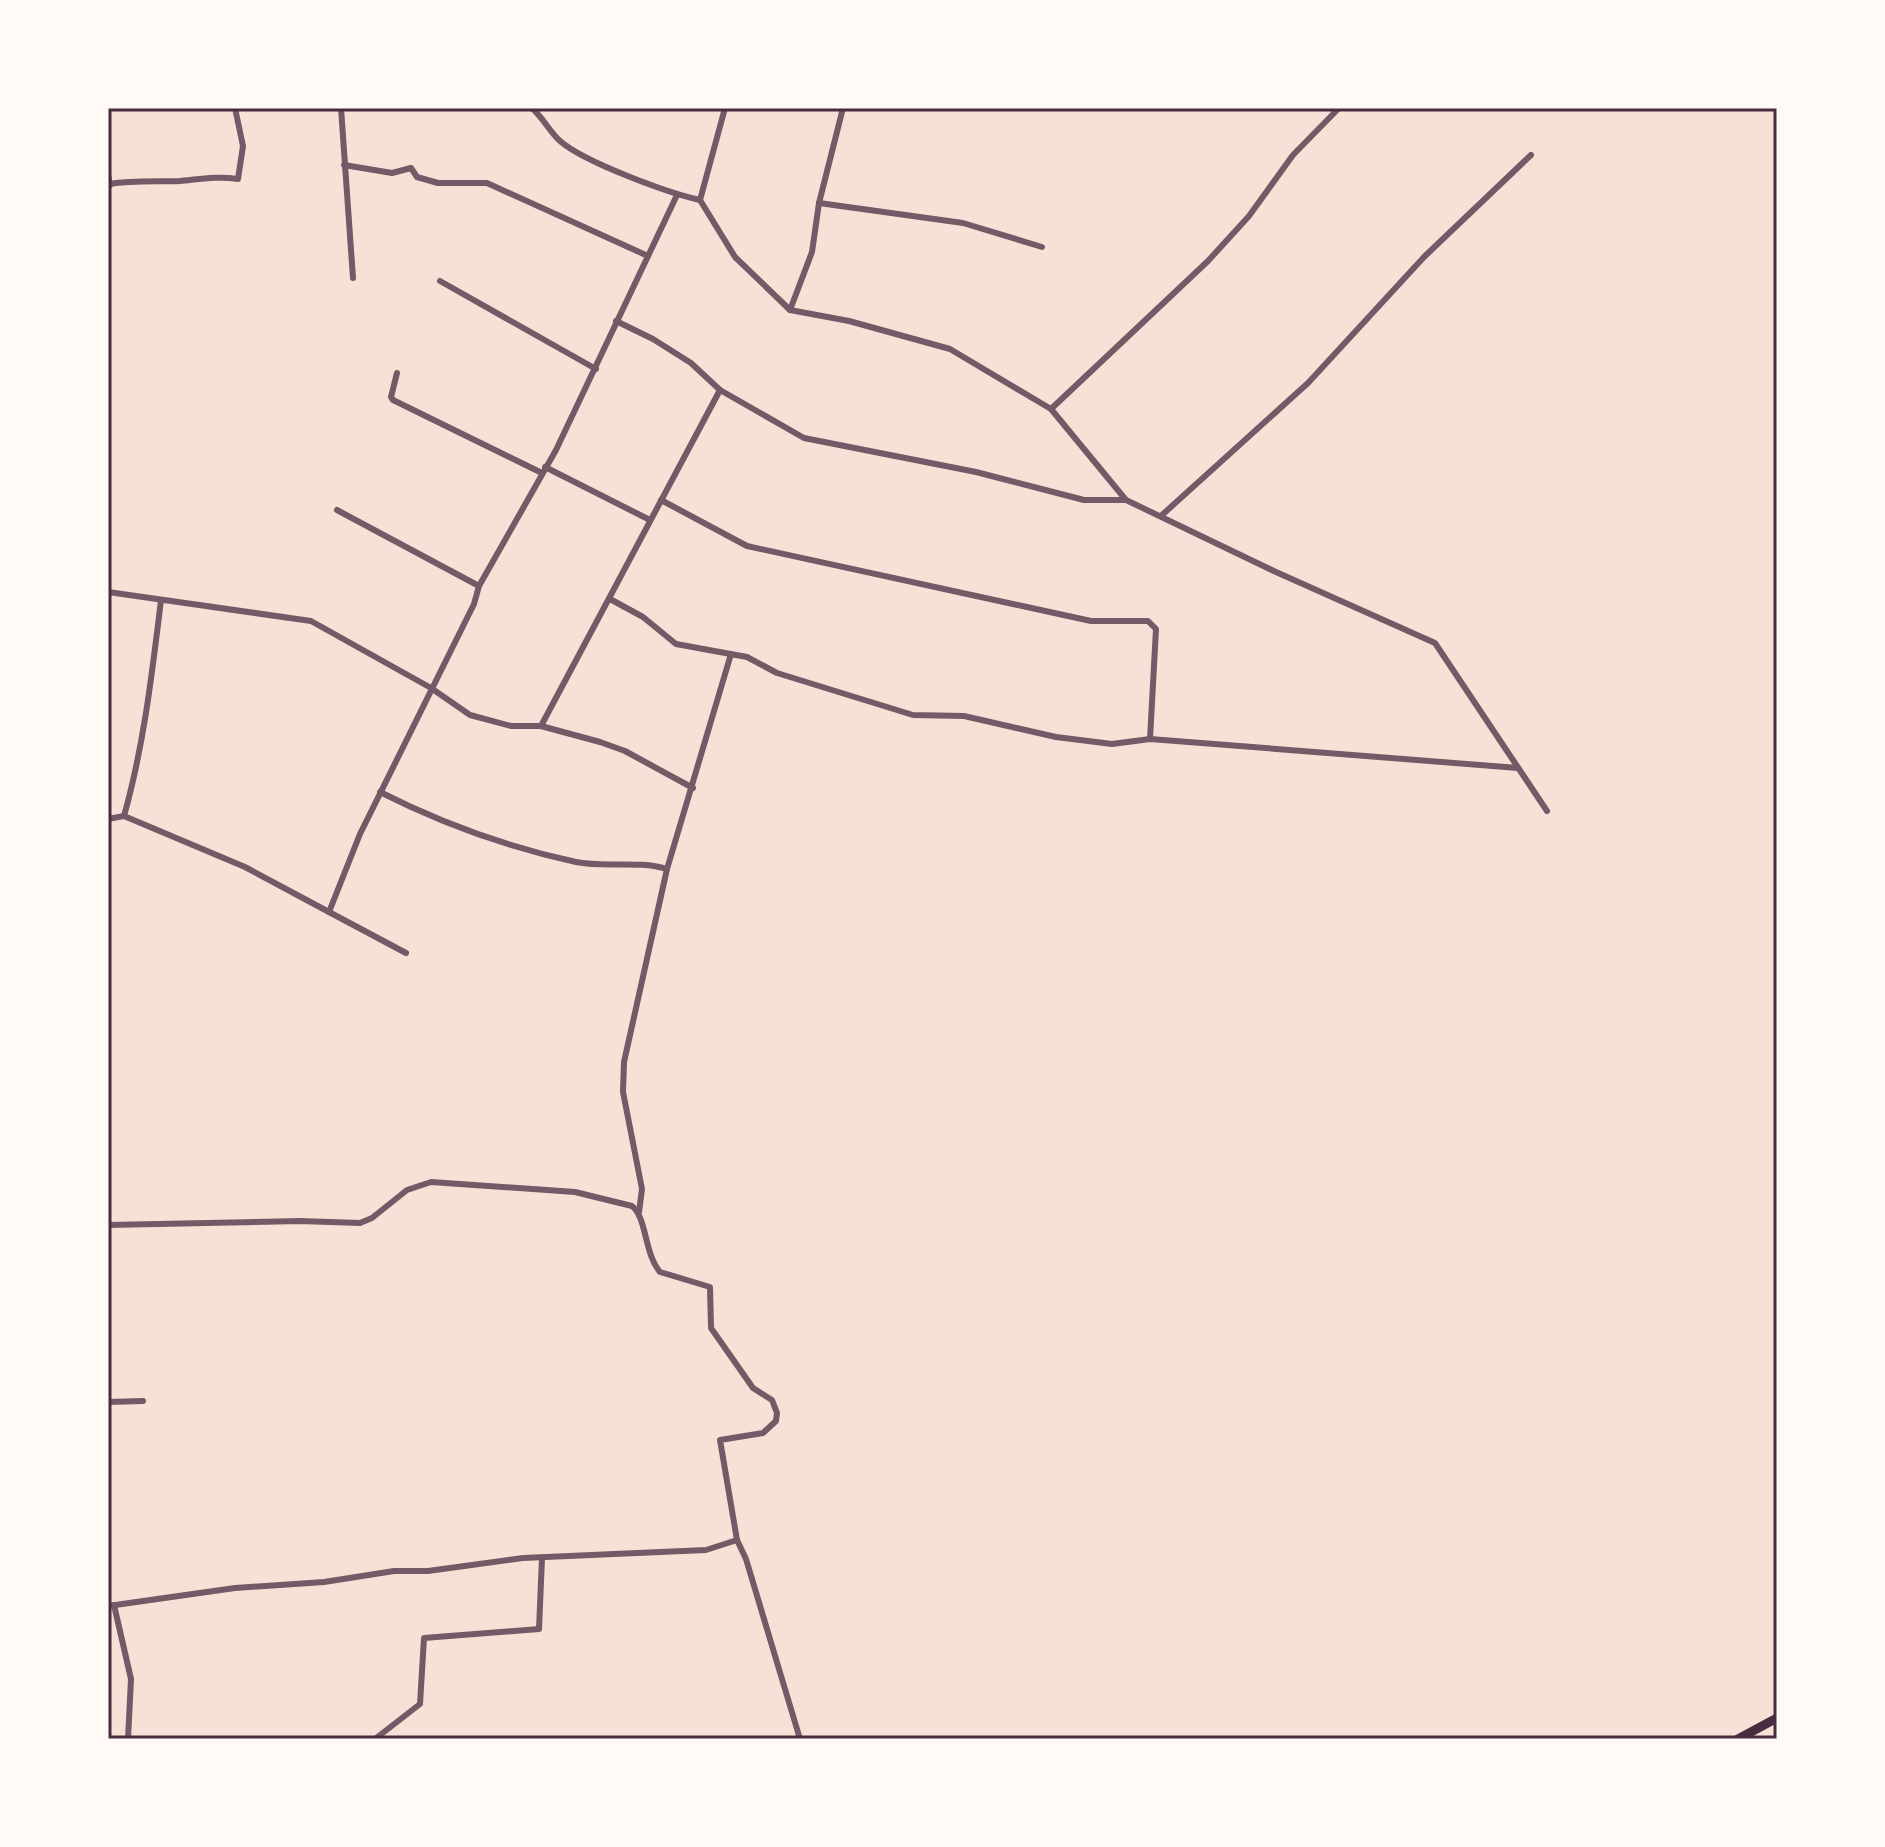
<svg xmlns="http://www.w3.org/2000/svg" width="1885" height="1847" font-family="Barlow,sans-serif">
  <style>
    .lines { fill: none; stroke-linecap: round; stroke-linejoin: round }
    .minor { stroke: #755966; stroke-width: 6 }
    .primary { stroke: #4a2c40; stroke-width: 9 }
    .neatline { fill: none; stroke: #4a2c40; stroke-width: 3 }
  </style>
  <rect width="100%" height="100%" fill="#f7e1d7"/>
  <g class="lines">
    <!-- minor -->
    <g class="minor">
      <polyline points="341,108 353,278"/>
      <path d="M532 108C543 118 550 132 560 141 584 162 668 193 700 200L735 257 790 310 849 321 950 349 1051 409 1126 500 1276 572 1435 643 1547 811"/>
      <polyline points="344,165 392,173 411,168 417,177 438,183 487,183 648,256"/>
      <polyline points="108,174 110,185"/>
      <path d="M109 184C134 180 156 182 180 181 201 179 217 176 238 179L243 146 235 108"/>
      <polyline points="700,200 725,108"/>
      <polyline points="819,203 963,223 1042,247"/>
      <polyline points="440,281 596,369"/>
      <polyline points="790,310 812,252 819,203 843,108"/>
      <polyline points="616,321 653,339 691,363 720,390 804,438 976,472 1084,500 1126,500"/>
      <polyline points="397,373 391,397 393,400 542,473"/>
      <polyline points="1051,409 1208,261 1249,216 1293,155 1339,108"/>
      <polyline points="545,467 650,520"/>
      <polyline points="661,500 747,546 1091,621 1148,621 1156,629 1150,739"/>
      <polyline points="337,510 479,586"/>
      <polyline points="1162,515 1308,383 1424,257 1531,155"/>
      <polyline points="108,592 311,621 431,688 470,715 511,726 541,726 600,742 625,751 693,788"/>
      <polyline points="610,599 643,617 676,644 747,657 777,673 913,715 964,716 1056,737 1112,744 1150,739 1518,768"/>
      <polyline points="541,726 720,390"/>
      <path d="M380 792C443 824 507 847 576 862 606 868 637 860 667 869"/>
      <polyline points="124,816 245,867 329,912"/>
      <path d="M108 819 124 816C144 745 152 673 161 600"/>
      <polyline points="406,953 329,912 360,834 474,604 479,586 556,450 677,195"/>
      <polyline points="639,1212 642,1189 623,1092 624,1062 667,869 731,654"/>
      <path d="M108 1225 300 1221 360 1223 372 1218 407 1190 431 1182 575 1192 632 1206C647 1218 644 1253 660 1272L710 1287 711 1328 753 1388 772 1400 777 1413 776 1421 763 1433 720 1440 737 1540 706 1550 523 1558 428 1571H394L324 1582 235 1588 108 1606"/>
      <polyline points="108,1402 143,1401"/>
      <polyline points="737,1540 746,1559 800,1739"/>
      <polyline points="114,1605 131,1679 128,1739"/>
      <polyline points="375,1739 420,1704 424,1638 539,1629 542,1558"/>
    </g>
    <!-- primary -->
    <polyline class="primary" points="1738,1739 1777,1718"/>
  </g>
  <!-- border -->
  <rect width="1885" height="1847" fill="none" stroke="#fffaf5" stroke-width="220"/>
  <rect x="110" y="110" width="1665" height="1627" class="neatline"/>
</svg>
